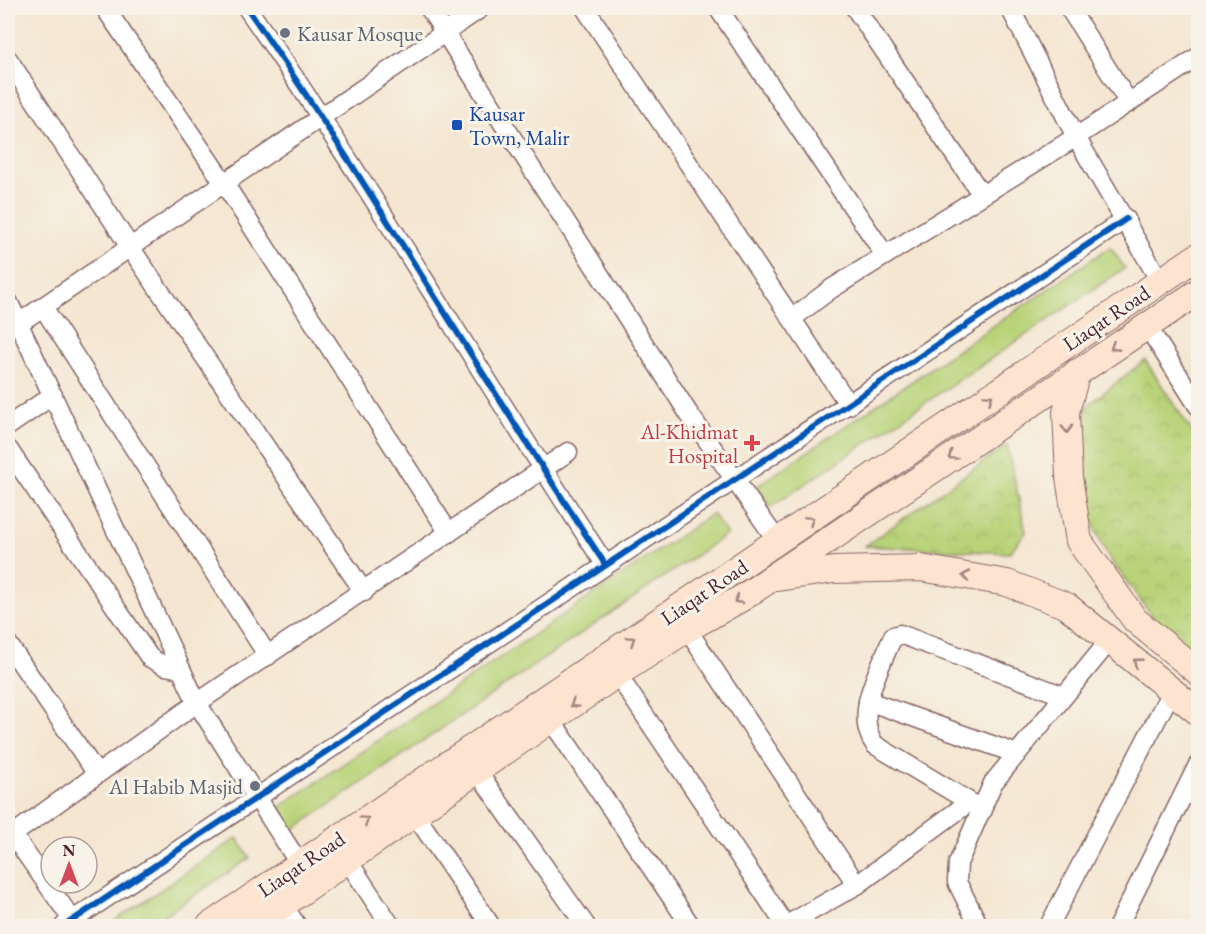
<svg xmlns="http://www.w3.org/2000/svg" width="1206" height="934" font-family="'EB Garamond',serif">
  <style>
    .green { fill: #b8d378; stroke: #817952; stroke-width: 1.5 }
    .park { fill: url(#park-crowns); stroke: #817952; stroke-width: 1.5 }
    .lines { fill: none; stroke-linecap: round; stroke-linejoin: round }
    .street-casing { stroke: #866565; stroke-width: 21 }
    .secondary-casing { stroke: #866565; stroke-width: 28 }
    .street { stroke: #fff; stroke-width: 18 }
    .secondary { stroke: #fde4d0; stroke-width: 26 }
    .cycleway-casing { stroke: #f7f3e8; stroke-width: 10 }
    .cycleway { stroke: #0057b8; stroke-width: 6 }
    .oneway { stroke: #a4827e }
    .worship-dot { fill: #6b7280; stroke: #f7f3e8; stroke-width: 2 }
    .transit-dot { fill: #1a4fb4; stroke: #f7f3e8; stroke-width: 2 }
    .health-dot { fill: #e0444e; stroke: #f7f3e8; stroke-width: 2 }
    .labels { text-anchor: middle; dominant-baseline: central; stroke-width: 6; stroke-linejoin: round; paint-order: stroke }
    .worship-label { font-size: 21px; fill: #5b616d; stroke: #f7f3e8; text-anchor: start }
    .transit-label { font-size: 21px; fill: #164399; stroke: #f7f3e8; text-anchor: start }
    .street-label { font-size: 21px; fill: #4a1f2b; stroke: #f7f3e8 }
    .health-label { font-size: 21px; fill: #be3a42; stroke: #f7f3e8; text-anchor: end }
  </style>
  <defs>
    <pattern id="park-crowns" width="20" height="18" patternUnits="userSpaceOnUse" patternTransform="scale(1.5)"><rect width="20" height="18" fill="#b8d378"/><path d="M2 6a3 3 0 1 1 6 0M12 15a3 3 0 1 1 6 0" fill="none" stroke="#a0b568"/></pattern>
  </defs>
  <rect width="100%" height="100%" fill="#f7f3e8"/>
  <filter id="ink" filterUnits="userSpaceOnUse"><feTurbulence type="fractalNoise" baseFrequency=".0167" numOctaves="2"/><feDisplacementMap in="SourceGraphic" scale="12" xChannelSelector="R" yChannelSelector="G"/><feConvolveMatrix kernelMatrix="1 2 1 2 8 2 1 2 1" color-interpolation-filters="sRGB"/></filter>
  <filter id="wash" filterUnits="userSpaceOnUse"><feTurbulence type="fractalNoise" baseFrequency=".008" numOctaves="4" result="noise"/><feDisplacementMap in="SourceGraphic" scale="24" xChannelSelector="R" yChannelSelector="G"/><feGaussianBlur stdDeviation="1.35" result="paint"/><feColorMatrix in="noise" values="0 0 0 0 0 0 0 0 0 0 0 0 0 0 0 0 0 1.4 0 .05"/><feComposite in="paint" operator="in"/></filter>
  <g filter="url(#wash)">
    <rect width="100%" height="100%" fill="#f4e6d1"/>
    <!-- green -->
    <g class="green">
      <polygon points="1110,247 1125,268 771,507 757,486"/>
      <polygon points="712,514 727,534 293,830 277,809"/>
      <polygon points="237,838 250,858 148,926 107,926"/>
    </g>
    <!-- park -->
    <g class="park">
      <polygon points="1145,360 1198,441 1198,658 1162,629 1109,558 1088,514 1079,443 1087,406"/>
      <polygon points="1007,445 1026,532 1009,553 865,546"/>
    </g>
  </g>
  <g filter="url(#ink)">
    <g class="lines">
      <defs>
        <g id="street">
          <polyline points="105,8 224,183 449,533"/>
          <path d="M247 8C373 189 483 380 605 564"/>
          <polyline points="429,8 689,414 778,542"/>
          <polyline points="585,8 849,405"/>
          <polyline points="718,8 885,255"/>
          <polyline points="855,8 982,195"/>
          <polyline points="1010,8 1076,137 1160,281"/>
          <polyline points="1069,8 1129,103"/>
          <polyline points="8,59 130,247 364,592"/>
          <polyline points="8,301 197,703 300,865"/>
          <polyline points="43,307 268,656"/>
          <polyline points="794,317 831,289 1076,137 1198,57"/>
          <polyline points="19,323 481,8"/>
          <polyline points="1147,326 1198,406"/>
          <polyline points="8,426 53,395"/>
          <polyline points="8,449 150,658 165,666 181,669"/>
          <polyline points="687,629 857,885"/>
          <polyline points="8,644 97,774"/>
          <polyline points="617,674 786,926"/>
          <polyline points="868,701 1017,754"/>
          <polyline points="551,720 691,926"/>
          <polyline points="477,771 586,926"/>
          <path d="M983 810 875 745C852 714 881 667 893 636L900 634 1064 696"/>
          <polyline points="414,813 491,926"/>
          <polyline points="8,828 73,921"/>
          <polyline points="8,838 197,703 568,452"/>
          <polyline points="348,861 391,926"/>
          <polyline points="283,905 297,926"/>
          <polyline points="64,926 1126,219"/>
          <polyline points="785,926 857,885 968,803"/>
          <polyline points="979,926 957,882 958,863 993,783 1110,640"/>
          <polyline points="1049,926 1172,690"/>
          <polyline points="1118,926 1198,765"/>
        </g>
        <g id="secondary">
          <polyline points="1077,372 1066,412 1069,477 1079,541 1135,620 1198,672"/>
          <polyline points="777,578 834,570 921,568 1007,583 1067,606 1198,712"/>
          <polyline points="209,926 1198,256"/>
          <polyline points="252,926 617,674 687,629 742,598 1198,292"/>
        </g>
      </defs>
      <!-- street casing -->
      <use href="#street" class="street-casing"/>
      <!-- secondary casing -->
      <use href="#secondary" class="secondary-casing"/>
      <!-- street -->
      <use href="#street" class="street"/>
      <!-- secondary -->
      <use href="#secondary" class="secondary"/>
      <defs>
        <g id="cycleway">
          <path d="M247 8C373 189 483 380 605 564"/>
          <polyline points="64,926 1126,219"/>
        </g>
      </defs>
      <!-- cycleway casing -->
      <use href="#cycleway" class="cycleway-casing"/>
      <!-- cycleway -->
      <use href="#cycleway" class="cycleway"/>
    </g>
    <!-- one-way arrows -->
    <defs><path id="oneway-chevron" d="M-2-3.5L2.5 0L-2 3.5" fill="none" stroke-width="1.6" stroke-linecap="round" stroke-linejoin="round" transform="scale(1.5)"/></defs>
    <g class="oneway">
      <use href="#oneway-chevron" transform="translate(1114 347) rotate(147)"/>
      <use href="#oneway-chevron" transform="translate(989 398) rotate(-34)"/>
      <use href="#oneway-chevron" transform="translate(1067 429) rotate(88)"/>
      <use href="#oneway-chevron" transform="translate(952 456) rotate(146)"/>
      <use href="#oneway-chevron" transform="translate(810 520) rotate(-34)"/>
      <use href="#oneway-chevron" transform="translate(966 576) rotate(-170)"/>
      <use href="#oneway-chevron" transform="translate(738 600) rotate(150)"/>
      <use href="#oneway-chevron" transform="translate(631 640) rotate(-34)"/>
      <use href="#oneway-chevron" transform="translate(1137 662) rotate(-142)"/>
      <use href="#oneway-chevron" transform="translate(574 704) rotate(145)"/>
      <use href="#oneway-chevron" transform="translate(365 820) rotate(-34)"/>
    </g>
  </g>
  <!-- markers -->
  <g class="worship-dot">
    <circle cx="285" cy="33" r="6"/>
    <circle cx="255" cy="786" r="6"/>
  </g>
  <rect class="transit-dot" x="451" y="119" width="12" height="12" rx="3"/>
  <path class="health-dot" d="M749 434h6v6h6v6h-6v6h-6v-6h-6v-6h6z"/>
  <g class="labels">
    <!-- worship labels -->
    <g class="worship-label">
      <text x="297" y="33">Kausar Mosque</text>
      <text x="243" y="786" text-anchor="end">Al Habib Masjid</text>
    </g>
    <!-- transit labels -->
    <g class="transit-label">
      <text x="469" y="113">Kausar<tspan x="469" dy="24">Town, Malir</tspan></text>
    </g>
    <!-- street labels -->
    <g class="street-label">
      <text transform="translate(1106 318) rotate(-34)">Liaqat Road</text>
      <text transform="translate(704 592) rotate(-34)">Liaqat Road</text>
      <text transform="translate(301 864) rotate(-34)">Liaqat Road</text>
    </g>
    <!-- health labels -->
    <g class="health-label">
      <text x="738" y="431">Al-Khidmat<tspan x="738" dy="24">Hospital</tspan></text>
    </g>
  </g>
  <!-- margin -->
  <rect width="1206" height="934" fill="none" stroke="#f7f3e8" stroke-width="30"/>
  <!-- north arrow -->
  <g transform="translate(69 865)"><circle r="28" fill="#f7f3e8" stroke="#b29e9c" stroke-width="1.5"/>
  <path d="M0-4.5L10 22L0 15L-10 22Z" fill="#d1495b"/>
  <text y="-9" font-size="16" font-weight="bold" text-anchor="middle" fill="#4a1f2b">N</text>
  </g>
</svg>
